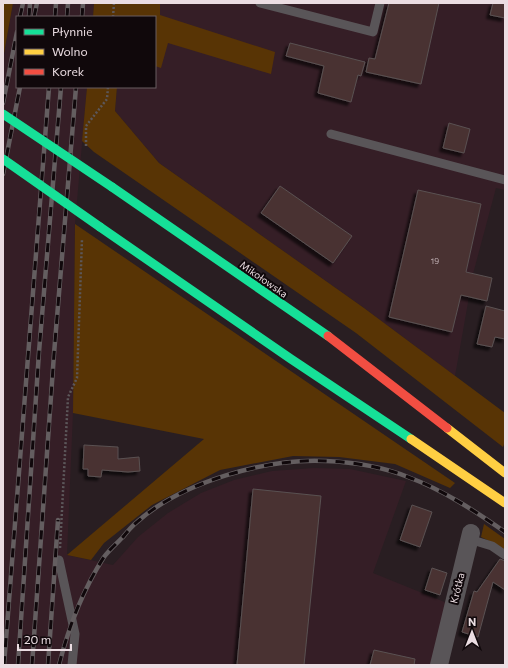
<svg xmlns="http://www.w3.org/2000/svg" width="508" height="668" font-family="Commissioner,sans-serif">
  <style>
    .built { fill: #351e26 }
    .green { fill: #583405 }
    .building { fill: #493332; stroke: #5a5152; filter: url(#shadow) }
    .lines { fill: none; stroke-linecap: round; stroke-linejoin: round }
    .path { stroke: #5c575a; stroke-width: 2.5; stroke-dasharray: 2 2; stroke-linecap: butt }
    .lane { stroke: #595558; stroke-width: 9 }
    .street { stroke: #595558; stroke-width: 18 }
    .fast { stroke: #16e098; stroke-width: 9 }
    .slow { stroke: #ffcf43; stroke-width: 9 }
    .jam { stroke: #f24e42; stroke-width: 9 }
    .rail-casing { stroke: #645e60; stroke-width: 4.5 }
    .rail { stroke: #10080b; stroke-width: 3; stroke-dasharray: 9; stroke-linecap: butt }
    .fast-bridge { stroke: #16e098; stroke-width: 9 }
    .labels { text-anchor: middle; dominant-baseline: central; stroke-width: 4; stroke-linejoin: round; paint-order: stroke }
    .number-label { font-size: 8px; fill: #c2b2b6 }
    .street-label { font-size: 10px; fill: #ebdde2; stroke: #10080b }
  </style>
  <defs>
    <filter id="shadow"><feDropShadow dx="-3.5" dy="3.5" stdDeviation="1" flood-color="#0009"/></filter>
  </defs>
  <rect width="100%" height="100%" fill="#291e22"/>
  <!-- built -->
  <g class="built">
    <polygon points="13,3 94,3 93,17 17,17 17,87 87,87 75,224 73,413 67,555 113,565 138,537 168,513 201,493 234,480 272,471 314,468 350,469 406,481 373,573 447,603 431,665 3,665 3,59"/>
    <polygon points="130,3 505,3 505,190 496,188 473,274 455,376 364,308 159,163 115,111 117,87 155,87 155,17"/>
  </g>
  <!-- green -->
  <g class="green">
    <polygon points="3,3 13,3 3,59"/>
    <polygon points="94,3 160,3 160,15 275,52 271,74 168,43 161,68 155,66 155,17 93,17"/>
    <polygon points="87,87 117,87 115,111 159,163 364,308 505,413 505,442 503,447 356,333 94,152 82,141"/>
    <polygon points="75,224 455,483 450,488 395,464 339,457 293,456 220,470 152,505 104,543 91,560 67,555 204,439 73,413"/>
    <polygon points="484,524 505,539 505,550 498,545 481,537"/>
  </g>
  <!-- building -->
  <g class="building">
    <polygon points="389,3 439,3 421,84 366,72 369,58 375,59"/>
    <polygon points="493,3 505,3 505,18 490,15"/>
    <polygon points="290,43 365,62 361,76 358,75 351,102 318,93 324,66 286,56"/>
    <polygon points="449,123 470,129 464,153 443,148"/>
    <polygon points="280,186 352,236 333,263 261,213"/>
    <polygon points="418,190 481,204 466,272 492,278 487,301 461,295 452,332 389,317"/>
    <polygon points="486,306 505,311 505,339 495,337 492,347 477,344"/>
    <polygon points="84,445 118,447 118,459 139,457 140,471 128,472 102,470 101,477 88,476 88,469 83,469"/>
    <polygon points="253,489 321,496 304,665 237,665"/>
    <polygon points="412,505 432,512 420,547 400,540"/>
    <polygon points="500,559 505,561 505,590 493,582 478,637 462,632 474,591 477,592"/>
    <polygon points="432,568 447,573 440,595 425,590"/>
    <polygon points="374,650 415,659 414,665 370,665"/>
  </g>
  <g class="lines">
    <!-- path -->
    <g class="path">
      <polyline points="113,17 114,3"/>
      <polyline points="86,146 86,126 107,99 108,87"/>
      <polyline points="60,548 68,397 77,378 82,239"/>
    </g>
    <!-- lane -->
    <g class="lane">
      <polyline points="260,3 373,32 380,3"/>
      <polyline points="331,134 505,180"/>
      <polyline points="469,539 492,546 505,555"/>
      <polyline points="59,560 75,634 72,665"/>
    </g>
    <!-- street -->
    <polyline class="street" points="439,665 471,533"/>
    <!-- fast -->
    <g class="fast">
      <polyline points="112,187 328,336"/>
      <polyline points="100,227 291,359 411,439"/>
    </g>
    <!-- slow -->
    <g class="slow">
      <polyline points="447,428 505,473"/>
      <polyline points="411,439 505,503"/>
    </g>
    <!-- jam -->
    <polyline class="jam" points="328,336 447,428"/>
    <defs>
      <g id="rail">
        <polyline points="20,17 23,3"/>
        <polyline points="29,17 30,3"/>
        <polyline points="34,17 37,3"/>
        <polyline points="55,17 56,3"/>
        <polyline points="67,17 68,3"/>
        <polyline points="82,17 83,3"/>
        <polyline points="3,103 17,32"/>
        <polyline points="3,174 20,87"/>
        <polyline points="4,665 49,87"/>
        <polyline points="18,665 39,352 61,87"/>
        <polyline points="32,665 54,354 76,87"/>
        <polyline points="48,665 58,520"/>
        <path d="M59 665C69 626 82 591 104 557 109 550 117 543 123 537 127 532 132 526 137 522 182 482 266 458 326 461 353 462 383 467 408 477 443 490 475 511 505 532"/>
      </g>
    </defs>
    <!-- rail casing -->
    <use href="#rail" class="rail-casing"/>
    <!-- rail -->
    <use href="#rail" class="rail"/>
    <!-- fast-bridge -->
    <g class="fast-bridge">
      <polyline points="3,114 112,187"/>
      <polyline points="3,159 100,227"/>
    </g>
  </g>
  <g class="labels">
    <!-- number labels -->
    <g class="number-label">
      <text x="435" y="261">19</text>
    </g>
    <!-- street labels -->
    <g class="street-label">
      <text transform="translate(264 279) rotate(35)">Mikołowska</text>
      <text transform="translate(457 588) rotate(-76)">Krótka</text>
    </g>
  </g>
  <!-- border -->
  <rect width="508" height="668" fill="none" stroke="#ebdde2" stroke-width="8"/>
  <!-- legend -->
  <rect x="16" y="16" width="140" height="72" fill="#10080b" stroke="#685d61"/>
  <rect x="24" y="29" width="20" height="6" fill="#16e098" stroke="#685d61"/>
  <text x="52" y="36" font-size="12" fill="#ebdde2">Płynnie</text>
  <rect x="24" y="49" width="20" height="6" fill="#ffcf43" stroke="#685d61"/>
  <text x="52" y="56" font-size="12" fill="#ebdde2">Wolno</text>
  <rect x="24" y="69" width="20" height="6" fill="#f24e42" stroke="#685d61"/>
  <text x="52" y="76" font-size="12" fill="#ebdde2">Korek</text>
  <!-- north arrow -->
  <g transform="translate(472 632)" stroke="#10080b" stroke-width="3" paint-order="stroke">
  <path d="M0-3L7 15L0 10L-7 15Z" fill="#ebdde2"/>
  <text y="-6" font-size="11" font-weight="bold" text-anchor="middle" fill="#ebdde2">N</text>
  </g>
  <!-- scale -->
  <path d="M18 644v6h53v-6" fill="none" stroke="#ebdde2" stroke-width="2"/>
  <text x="24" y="644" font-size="12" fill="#ebdde2" stroke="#10080b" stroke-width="3" paint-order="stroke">20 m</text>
</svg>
